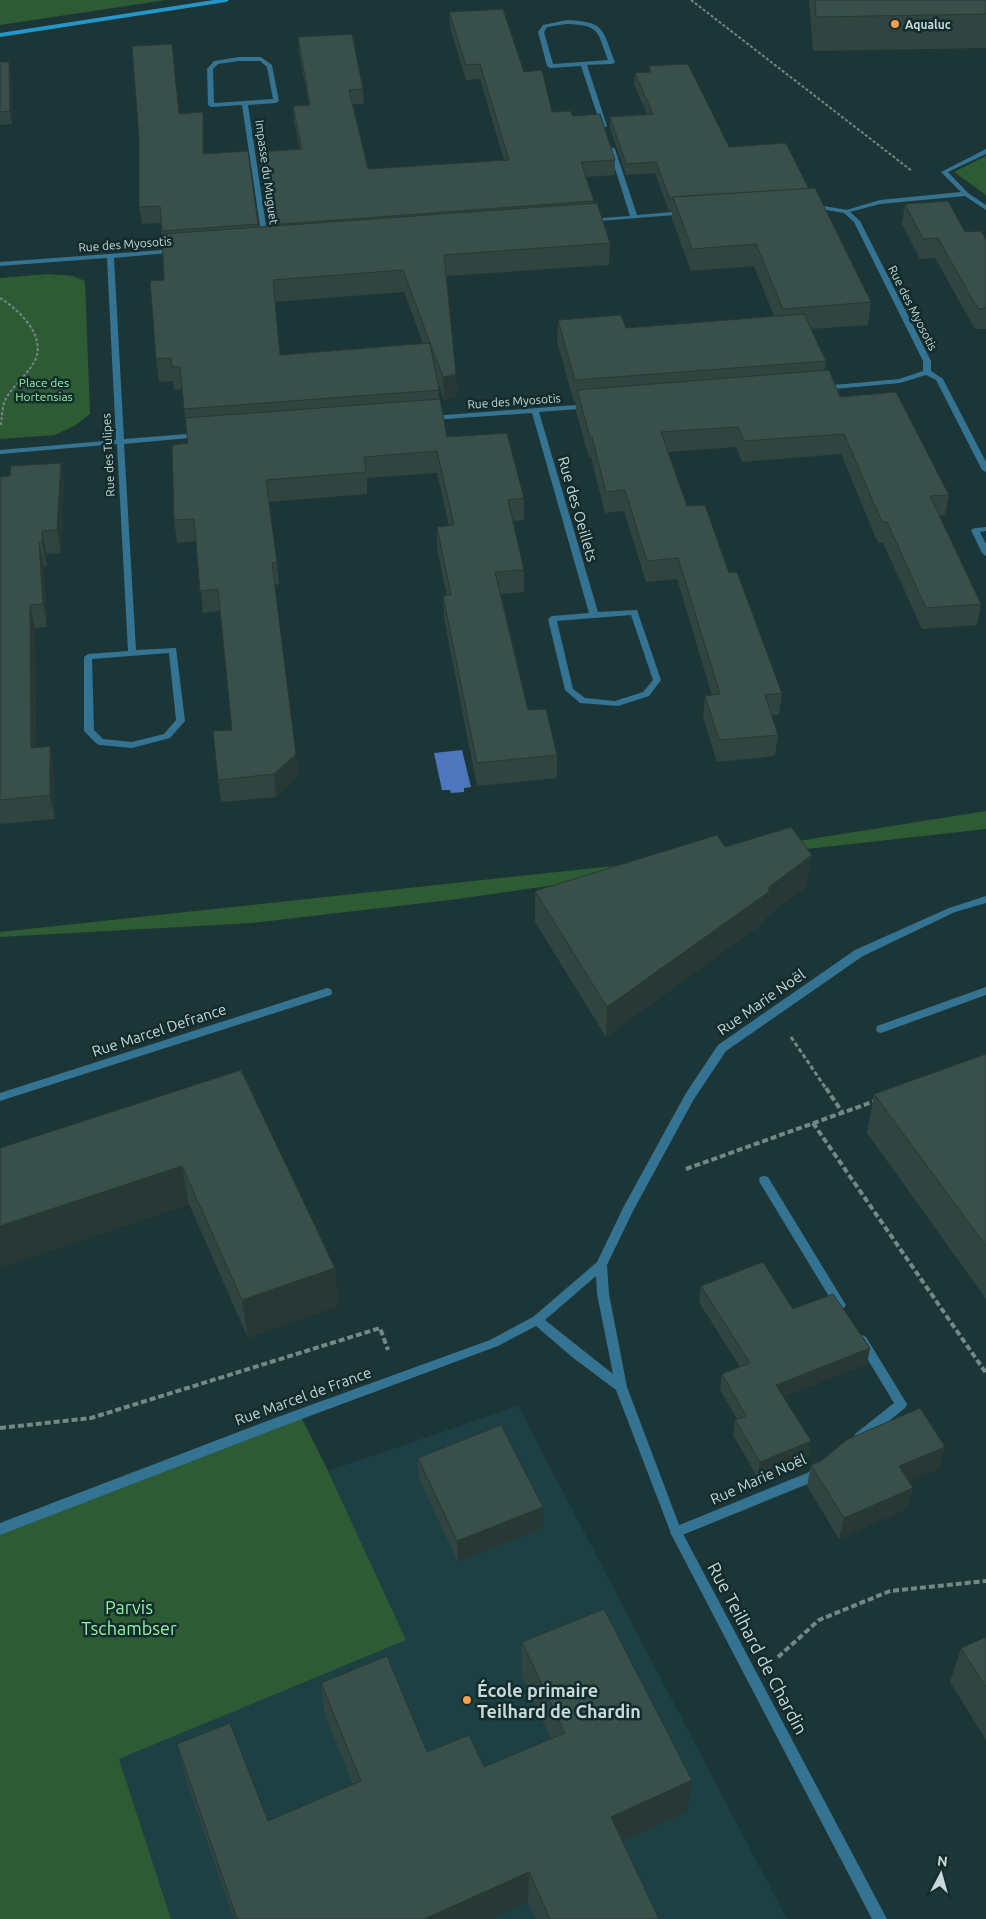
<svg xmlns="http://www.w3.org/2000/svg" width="986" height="1919" font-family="Ubuntu,sans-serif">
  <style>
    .built { fill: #1d4044 }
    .green { fill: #2d5c34 }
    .water { fill: #4e76bd }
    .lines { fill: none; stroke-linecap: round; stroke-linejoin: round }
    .path-far2 { stroke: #74888a; stroke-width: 2; stroke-dasharray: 3 2; stroke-linecap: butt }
    .path-far1 { stroke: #74888a; stroke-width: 3; stroke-dasharray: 4.5 2.5; stroke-linecap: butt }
    .path { stroke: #74888a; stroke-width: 4; stroke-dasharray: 6 3; stroke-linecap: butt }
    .lane { fill: #347392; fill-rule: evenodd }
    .street { fill: #347392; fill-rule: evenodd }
    .secondary { fill: #2497c9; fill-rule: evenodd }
    .wall { fill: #314540; fill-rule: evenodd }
    .shaded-wall { fill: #283834 }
    .building { fill: #39504a; stroke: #283834; fill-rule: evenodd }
    .poi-dot { fill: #f9a04c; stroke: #122b2d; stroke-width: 2 }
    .labels { text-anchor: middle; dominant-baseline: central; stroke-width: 5; stroke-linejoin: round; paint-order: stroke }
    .far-poi-label { font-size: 12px; font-weight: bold; fill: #c9d8d9; stroke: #122b2d; text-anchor: start }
    .far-street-label { font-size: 12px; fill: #c9d8d9; stroke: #122b2d }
    .far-park-label { font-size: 12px; fill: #93f49f; stroke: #122b2d }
    .street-label { font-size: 15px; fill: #c9d8d9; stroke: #122b2d }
    .near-park-label { font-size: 18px; fill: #93f49f; stroke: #122b2d }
    .near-street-label { font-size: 18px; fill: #c9d8d9; stroke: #122b2d }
    .near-poi-label { font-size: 18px; font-weight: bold; fill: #c9d8d9; stroke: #122b2d; text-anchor: start }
  </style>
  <rect width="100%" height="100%" fill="#1c3537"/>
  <!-- built -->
  <polygon class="built" points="518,1406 787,1919 171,1919 119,1759 406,1640 328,1471"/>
  <!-- green -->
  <g class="green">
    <polygon points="0,0 166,0 0,25"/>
    <polygon points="986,156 986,195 954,172"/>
    <polygon points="48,274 73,276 85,281 90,414 76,425 55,435 0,439 0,278"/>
    <polygon points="986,811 986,829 780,852 458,899 252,923 0,937 0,932 697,857"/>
    <polygon points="300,1415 328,1471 406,1640 119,1759 171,1919 0,1919 0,1530"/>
  </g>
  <!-- water -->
  <polygon class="water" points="462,750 471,787 464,788 464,792 451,793 450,790 442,790 434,753"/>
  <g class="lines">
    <!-- path-far2 -->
    <g class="path-far2">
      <polyline points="691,0 912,171"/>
      <path d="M0 298C21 311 49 339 33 364 25 377 13 386 6 398 2 406 2 416 1 425"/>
    </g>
    <!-- path-far1 -->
    <polyline class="path-far1" points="791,1037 827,1090"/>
    <!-- path -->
    <g class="path">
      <polyline points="826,1088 842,1112"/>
      <polyline points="813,1123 986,1373"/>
      <polyline points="686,1169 875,1101"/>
      <polyline points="0,1428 91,1418 380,1328 388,1350"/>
      <polyline points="778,1657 819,1620 890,1591 986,1581"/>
    </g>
    <!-- lane -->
    <g class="lane">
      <polygon points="986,149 986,154 948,172 968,193 986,205 986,210 965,196 880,204 846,213 843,211 880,200 961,192 941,172"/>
      <polygon points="986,987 986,995 881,1033 877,1032 876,1029 877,1026"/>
      <polygon points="327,988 331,989 332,992 331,995 0,1101 0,1093"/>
      <polygon points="764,1176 768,1177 844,1302 846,1305 844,1308 840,1310 836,1308 760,1183 759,1180 760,1177"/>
      <polygon points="862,1335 866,1337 907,1404 905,1408 863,1442 859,1443 855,1442 853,1438 855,1434 894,1403 856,1340 858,1337"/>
      <polygon points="819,1465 823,1466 825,1470 815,1481 680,1536 676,1538 672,1536 670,1532 672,1528 807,1473"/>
    </g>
    <!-- street -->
    <g class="street">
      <path d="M567 20C606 22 602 29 615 62L612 64 587 65 607 126 606 127 601 126 581 66 550 68 547 66 538 32 543 25ZM567 24C601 25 597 32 608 60L553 64 544 32 547 27Z"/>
      <path d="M239 57H261L272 65 279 101 276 103 248 105 268 239 265 241 262 239 242 105 211 107 208 105 207 69 214 61ZM239 61H260L267 67 273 99 214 103 213 69 218 64Z"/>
      <polygon points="612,147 615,149 637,215 685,211 688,213 687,214 587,222 586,221 589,219 630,216 609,149"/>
      <polygon points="811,204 848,210 860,221 931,361 931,371 943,379 986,462 986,472 982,470 936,380 926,375 900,383 823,390 819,388 823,386 899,379 923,371 923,361 854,222 844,213 809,207 808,206"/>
      <path d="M176 249 179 251 178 252 114 258 124 439 200 433 204 435 200 437 124 444 136 650 176 648 185 721 170 738 132 748 100 745 97 744 84 731V657L88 654 128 651 117 444 0 454V450L116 440 107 258 0 266V262ZM169 653 176 720 164 734 132 742 103 739 94 730 92 659Z"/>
      <path d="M589 404H592V408L539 412 598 612 637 610 661 680 649 696 618 706 580 703 565 690 548 619 552 616 589 613 532 413 432 420 428 418 432 416ZM631 615 653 680 643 692 615 701 585 698 573 689 557 621Z"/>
      <polygon points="986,527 986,531 980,532 986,544 986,556 982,553 971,530 975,528"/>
      <path d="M986 896V903L955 912 863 956 726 1051 694 1099 633 1211 607 1265 609 1294 627 1387 681 1530 887 1919H872L672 1536 616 1390 572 1357 536 1326 498 1346 283 1426 0 1535V1523L275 1418 490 1340 533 1317 597 1262 624 1206 686 1093 718 1045 855 950 949 908ZM596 1276 597 1294 613 1374 545 1320Z"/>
    </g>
    <!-- secondary -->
    <polygon class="secondary" points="214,0 229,0 226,2 0,37 0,33"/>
  </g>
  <!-- wall -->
  <g class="wall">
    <polygon points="809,0 986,0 986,48 813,51"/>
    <path d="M449 12 524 72 552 112 573 116 615 160V175L586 177 594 203 610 243 609 265 446 276 456 374 457 397 444 400 438 383 439 399 447 437 524 498V520L513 521 524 570V592L501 594 528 710 557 755V778L477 786 444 618 443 596H447L437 549V527L449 526 437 473 367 478V494L269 502 277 562 279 584 275 585 298 776 276 797 221 802 218 780 232 730 220 611 203 613 196 541 177 543 174 520 188 443 182 389 174 390 173 381 159 382 156 359 164 280 161 223 142 224 139 207 179 114 203 112 204 129V154L248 151 259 227 269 226 259 167 258 152 300 149 294 121 293 106 309 105 299 52 298 37 363 89 364 104H353L368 169 504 160 480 79 466 80 450 27ZM404 292 423 343 280 355 275 302Z"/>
    <polygon points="0,62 11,74 12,124 0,125"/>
    <polygon points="649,66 729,147 809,189 871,302 868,325 811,329 826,361 824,371 840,397 949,495 945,515 940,516 981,604 977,625 922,629 883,543 878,543 841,454 742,462 736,447 668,452 687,506 729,573 782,693 779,715 772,715 778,735 775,756 717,762 703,717 705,696 712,695 677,579 646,582 624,511 605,513 591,457 589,458 576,411 576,402 574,402 557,342 558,320 626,328 774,316 754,266 691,271 672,219 672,211 669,211 655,173 626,175 610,128 610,117 647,114 634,84 635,73 649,72"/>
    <polygon points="905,204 965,232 986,240 986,329 975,329 935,258 920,259 902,224"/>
    <polygon points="61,463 64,486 61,553 47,554 47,566 44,566 47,627 35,628 36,747 54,770 55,819 0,824 0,477 10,476"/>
    <polygon points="725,847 807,886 766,917 766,921 606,1037 535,922 535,891"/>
    <polygon points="986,1054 986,1299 867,1133 874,1094"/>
    <polygon points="241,1070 335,1268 338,1306 248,1338 189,1204 0,1268 0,1148"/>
    <polygon points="701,1286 793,1309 867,1364 783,1397 811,1441 808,1457 758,1478 733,1435 735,1420 737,1419 720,1390 722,1374 740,1367 699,1302"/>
    <polygon points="418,1458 543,1528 458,1562 419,1479"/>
    <polygon points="811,1465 939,1469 909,1481 907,1509 839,1539 807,1486"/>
    <polygon points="986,1637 986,1740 950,1682 961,1648"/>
    <polygon points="522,1642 687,1812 622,1842 659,1919 536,1919 528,1902 491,1919 234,1919 185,1777 177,1744 268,1821 353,1784 325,1716 321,1683 427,1752 484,1767 551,1739 522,1676"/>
  </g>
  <!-- shaded-wall -->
  <g class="shaded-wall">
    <polygon points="9,62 11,74 12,124 10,111"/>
    <polygon points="203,112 204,129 205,171 203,154"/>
    <polygon points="456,374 457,397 444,400 443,377"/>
    <polygon points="61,463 64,486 61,553 57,530"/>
    <polygon points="42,531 47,554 47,566 42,542"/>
    <polygon points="39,543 44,566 47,627 43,604"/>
    <polygon points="30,605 35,628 36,771 31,748"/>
    <polygon points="50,746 54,770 55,819 50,795"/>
    <polygon points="296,754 298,776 276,797 274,774"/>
    <polygon points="812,855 807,886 766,917 766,921 606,1037 607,1007"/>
    <polygon points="182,1166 189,1204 0,1268 0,1226"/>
    <polygon points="335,1268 338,1306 248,1338 242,1300"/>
    <polygon points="870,1348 867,1364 773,1401 776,1385"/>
    <polygon points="811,1441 808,1457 758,1478 760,1462"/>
    <polygon points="945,1447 939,1469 894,1488 899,1466"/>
    <polygon points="913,1488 907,1509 839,1539 844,1518"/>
    <polygon points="543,1507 543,1528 458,1562 457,1541"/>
    <polygon points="692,1780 687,1812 608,1848 611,1817"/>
    <polygon points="529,1872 528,1902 491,1919 424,1919"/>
  </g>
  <!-- building -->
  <g class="building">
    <polygon points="815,0 986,0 986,14 816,17"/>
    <polygon points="503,9 524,72 542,70 552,112 570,111 573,116 600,114 615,160 581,162 594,201 269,225 258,152 302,149 293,106 310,105 298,37 352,34 363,89 349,90 368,169 509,160 480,64 466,65 449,12"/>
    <polygon points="172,44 179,114 203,112 203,154 248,151 258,224 162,231 160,206 139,207 139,139 132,46"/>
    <polygon points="0,62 9,62 10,111 0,112"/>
    <polygon points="688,64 729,147 786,143 809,189 673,197 673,199 670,199 656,162 626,164 610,117 653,114 635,73 651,72 649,66"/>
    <polygon points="815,188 871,302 783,309 756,244 692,249 673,197"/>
    <polygon points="948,201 965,232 981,231 986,240 986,308 978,309 938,238 923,239 905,204"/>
    <path d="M597 203 610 243 444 255 456 374 443 377 430 343 439 390 184 409 180 367H172L171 358 156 359 150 281 164 280 162 234ZM403 270 430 343 280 355 273 280Z"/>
    <polygon points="804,314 826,361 575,380 558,320 621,315 626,328"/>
    <polygon points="829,370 840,397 896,392 949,495 930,496 981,604 926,608 887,522 882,522 844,434 744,441 738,427 661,432 687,506 705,505 729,573 737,572 782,693 765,695 778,735 719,740 705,696 720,694 678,558 647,561 625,490 606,492 592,437 590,437 577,390"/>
    <polygon points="440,399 447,437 507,433 524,498 508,500 524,570 495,572 528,710 546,709 557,755 477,763 443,596 451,595 437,527 454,525 437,451 364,457 366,472 266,480 277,562 272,563 296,754 274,774 218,780 213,731 232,730 218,589 200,591 194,519 174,520 172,445 188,443 185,418"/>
    <polygon points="61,463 57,530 42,531 42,542 39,543 43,604 30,605 31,748 50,746 50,795 0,800 0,477 10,476 11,466"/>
    <polygon points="791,827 812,855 768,888 770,891 607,1007 535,891 717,835 725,847"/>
    <polygon points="986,1054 986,1246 874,1094"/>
    <polygon points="241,1070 335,1268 242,1300 182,1166 0,1226 0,1148"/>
    <polygon points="763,1262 793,1309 833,1294 870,1348 776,1385 811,1441 760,1462 735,1420 746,1416 722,1374 750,1363 701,1286"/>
    <polygon points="920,1408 945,1447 899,1466 913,1488 844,1518 811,1465 821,1461 848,1439"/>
    <polygon points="501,1425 543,1507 457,1541 418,1458"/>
    <polygon points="604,1609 692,1780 611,1817 659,1919 550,1919 529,1872 424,1919 237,1919 177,1744 230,1723 268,1821 361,1781 321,1683 387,1656 427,1752 469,1735 484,1767 565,1733 522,1642"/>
    <polygon points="986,1637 986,1687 961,1648"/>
  </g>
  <!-- markers -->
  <g class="poi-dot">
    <circle cx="895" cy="24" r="5"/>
    <circle cx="467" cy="1700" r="5"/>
  </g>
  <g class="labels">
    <!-- far-poi labels -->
    <g class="far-poi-label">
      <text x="905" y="24">Aqualuc</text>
    </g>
    <!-- far-street labels -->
    <g class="far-street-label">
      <text transform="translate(267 172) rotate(82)">Impasse du Muguet</text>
      <text transform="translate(125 244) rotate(-4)">Rue des Myosotis</text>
      <text transform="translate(913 308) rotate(63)">Rue des Myosotis</text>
      <text transform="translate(514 401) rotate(-4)">Rue des Myosotis</text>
      <text transform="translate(108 455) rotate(-93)">Rue des Tulipes</text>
    </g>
    <!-- far-park labels -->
    <g class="far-park-label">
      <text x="44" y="382">Place des<tspan x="44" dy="14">Hortensias</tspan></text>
    </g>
    <!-- street labels -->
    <g class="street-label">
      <text transform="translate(578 509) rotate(74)">Rue des Oeillets</text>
      <text transform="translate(761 1002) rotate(-35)">Rue Marie Noël</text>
      <text transform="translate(159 1030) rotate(-18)">Rue Marcel Defrance</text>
      <text transform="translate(303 1396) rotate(-20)">Rue Marcel de France</text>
      <text transform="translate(758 1479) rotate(-24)">Rue Marie Noël</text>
    </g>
    <!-- near-park labels -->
    <g class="near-park-label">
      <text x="129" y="1607">Parvis<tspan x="129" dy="21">Tschambser</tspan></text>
    </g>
    <!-- near-street labels -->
    <g class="near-street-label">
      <text transform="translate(758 1648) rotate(62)">Rue Teilhard de Chardin</text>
    </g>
    <!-- near-poi labels -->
    <g class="near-poi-label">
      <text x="477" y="1690">École primaire<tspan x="477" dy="21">Teilhard de Chardin</tspan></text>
    </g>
  </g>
  <!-- north arrow -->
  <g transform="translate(941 1874) rotate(6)" stroke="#122b2d" stroke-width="4" paint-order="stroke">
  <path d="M0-4L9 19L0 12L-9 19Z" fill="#c9d8d9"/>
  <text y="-8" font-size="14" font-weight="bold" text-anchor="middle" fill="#c9d8d9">N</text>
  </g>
</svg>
